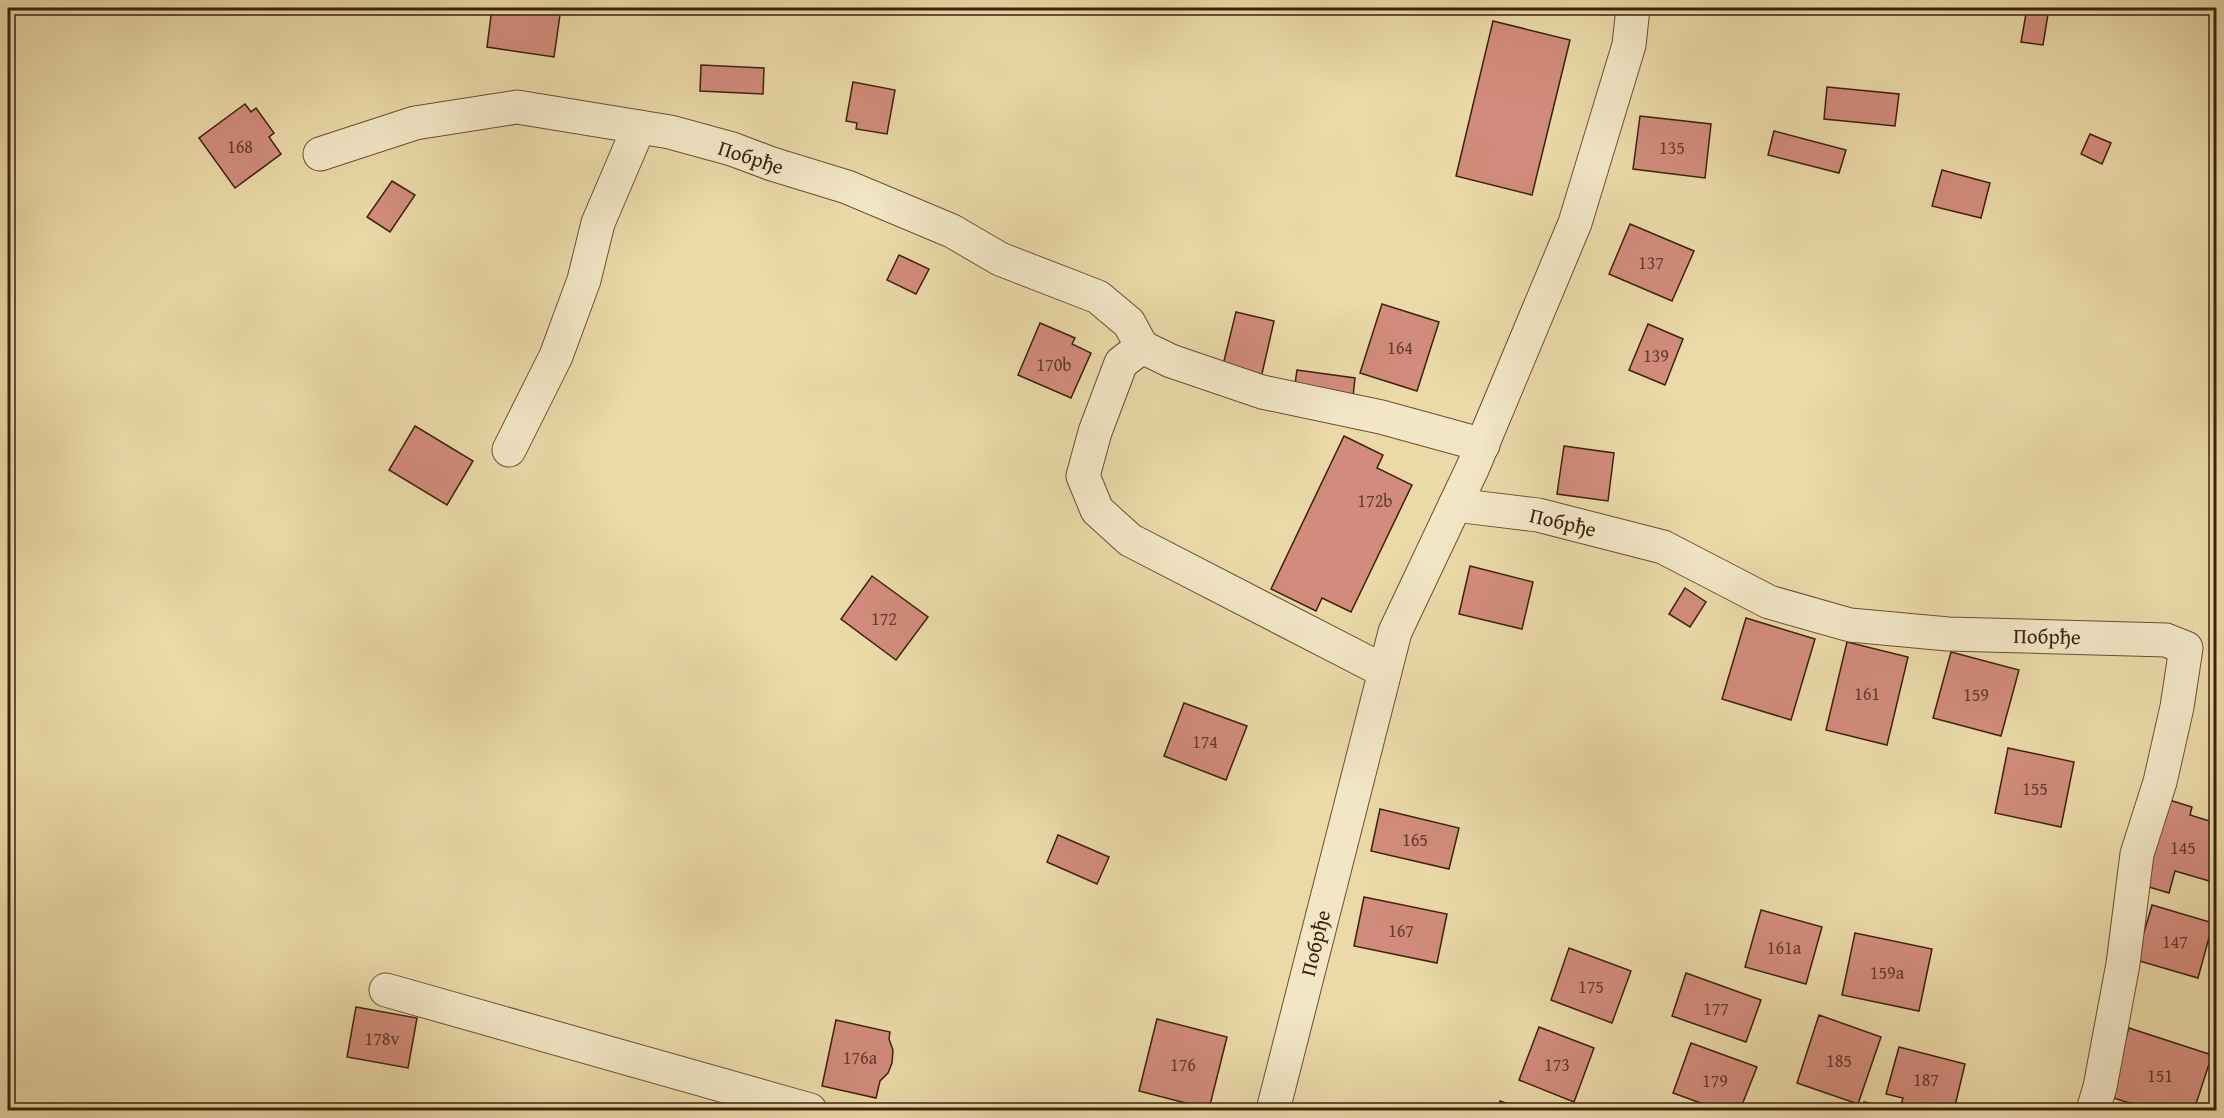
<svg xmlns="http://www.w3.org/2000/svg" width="2224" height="1118" font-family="'Gentium Book Plus',serif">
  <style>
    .building { fill: #d28c7d; stroke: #3d220b; stroke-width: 1.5 }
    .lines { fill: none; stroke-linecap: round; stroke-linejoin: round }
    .minor-casing { stroke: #685032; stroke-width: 35 }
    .minor { stroke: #f2e6c6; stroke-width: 33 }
    .labels { text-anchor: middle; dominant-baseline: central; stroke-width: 5; stroke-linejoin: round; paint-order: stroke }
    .number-label { font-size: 18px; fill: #623c28 }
    .street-label { font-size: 21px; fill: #3d220b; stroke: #f2e6c6 }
  </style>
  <rect width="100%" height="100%" fill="#ebd9a8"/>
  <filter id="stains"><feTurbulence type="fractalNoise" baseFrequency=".00333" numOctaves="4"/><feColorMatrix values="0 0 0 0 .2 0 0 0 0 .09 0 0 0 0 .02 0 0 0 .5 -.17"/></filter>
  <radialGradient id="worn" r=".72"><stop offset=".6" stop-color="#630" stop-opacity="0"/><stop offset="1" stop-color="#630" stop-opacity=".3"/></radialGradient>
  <!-- building -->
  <g class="building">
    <polygon points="492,8 561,8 554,57 487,47"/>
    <polygon points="1472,8 1490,8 1489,12"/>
    <polygon points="1828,8 1898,8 1898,12 1828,14"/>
    <polygon points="2027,8 2049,8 2043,45 2021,42"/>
    <polygon points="1493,21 1570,40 1532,195 1456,176"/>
    <polygon points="701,65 764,68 763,94 700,91"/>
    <polygon points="853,82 895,90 887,134 856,129 857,123 846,121"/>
    <polygon points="1827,87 1899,94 1895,126 1824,119"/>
    <polygon points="245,104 251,112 256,108 274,133 269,137 281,154 235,188 199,138"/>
    <polygon points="1640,116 1711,124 1705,178 1633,169"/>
    <polygon points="1774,131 1846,150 1839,173 1768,155"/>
    <polygon points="2090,134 2111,143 2102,164 2081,154"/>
    <polygon points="1942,170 1990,183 1981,218 1932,206"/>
    <polygon points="392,181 415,195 390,232 367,217"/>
    <polygon points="1630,224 1694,251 1672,301 1609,274"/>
    <polygon points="899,255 929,269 916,294 887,280"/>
    <polygon points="1382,304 1439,322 1417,391 1360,373"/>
    <polygon points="1236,312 1274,321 1261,378 1222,369"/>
    <polygon points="1040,323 1075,338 1072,344 1091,353 1071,398 1018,375"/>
    <polygon points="1648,324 1683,339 1665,385 1629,370"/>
    <polygon points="1297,370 1355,378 1352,406 1293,398"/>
    <polygon points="415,426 473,461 447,505 389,470"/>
    <polygon points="1344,436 1383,455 1377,468 1412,485 1351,612 1322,598 1316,611 1271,589"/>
    <polygon points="1564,446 1614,453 1608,501 1557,494"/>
    <polygon points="1470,566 1533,582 1522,629 1459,614"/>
    <polygon points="872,576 928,617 896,660 841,619"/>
    <polygon points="1685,588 1706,602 1690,627 1669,614"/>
    <polygon points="1746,618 1815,639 1791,720 1722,699"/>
    <polygon points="1847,642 1908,657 1887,745 1826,730"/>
    <polygon points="1951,652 2019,670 2001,736 1933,718"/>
    <polygon points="1184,703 1247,726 1226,780 1164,756"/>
    <polygon points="2008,748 2074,762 2061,827 1995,813"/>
    <polygon points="2163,798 2192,807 2190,815 2216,823 2216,883 2175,871 2169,893 2139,884"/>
    <polygon points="1380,809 1459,828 1449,869 1371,851"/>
    <polygon points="1058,835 1109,857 1097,884 1047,862"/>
    <polygon points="1364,897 1447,914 1437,963 1354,946"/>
    <polygon points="2152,905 2213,923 2198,978 2136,960"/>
    <polygon points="1761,910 1822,927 1806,984 1745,967"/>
    <polygon points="1855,933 1932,949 1919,1011 1842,995"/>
    <polygon points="1569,948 1631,971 1612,1023 1551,1000"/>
    <polygon points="1686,973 1761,1000 1746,1042 1672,1016"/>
    <polygon points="356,1007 417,1018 408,1068 347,1057"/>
    <polygon points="1819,1015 1881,1037 1858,1104 1797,1083"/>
    <polygon points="1157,1019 1227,1037 1209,1109 1139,1091"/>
    <polygon points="836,1020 890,1032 889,1039 893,1050 892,1063 888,1073 880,1081 876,1098 822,1086"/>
    <polygon points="1539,1027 1594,1048 1574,1102 1519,1080"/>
    <polygon points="2129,1028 2212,1055 2194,1110 2152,1110 2107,1096"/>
    <polygon points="1691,1043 1757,1067 1740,1110 1720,1110 1673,1093"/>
    <polygon points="1899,1047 1965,1064 1954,1110 1940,1110 1922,1106 1921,1110 1909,1110 1900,1108 1903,1098 1886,1094"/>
    <polygon points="1500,1101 1524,1110 1497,1110"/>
    <polygon points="1864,1102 1884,1106 1883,1110 1863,1110"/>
  </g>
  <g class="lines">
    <defs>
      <g id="minor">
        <polyline points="320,154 415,123 517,107 670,132 732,149 772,164 847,187 952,231 1000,259 1098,297 1129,323 1142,347"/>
        <polyline points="509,450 556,356 584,280 598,223 639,127"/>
        <polyline points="1455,505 1538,515 1663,547 1769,602 1850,625 1948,634 2166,640 2186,648 2177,707 2160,782 2137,854 2123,964 2100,1087 2093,1110"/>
        <polyline points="1384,671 1130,540 1097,510 1083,476 1095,432 1121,363 1142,347 1171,361 1262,392 1381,417 1483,445"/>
        <polyline points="386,990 810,1110"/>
        <polyline points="1273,1110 1395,632 1473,467 1575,223 1629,45 1633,8"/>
      </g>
    </defs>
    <!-- minor casing -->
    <use href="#minor" class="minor-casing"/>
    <!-- minor -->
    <use href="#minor" class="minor"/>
  </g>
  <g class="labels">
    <!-- number labels -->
    <g class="number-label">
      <text x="240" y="146">168</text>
      <text x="1672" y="147">135</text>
      <text x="1651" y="262">137</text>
      <text x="1400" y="347">164</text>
      <text x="1656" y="355">139</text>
      <text x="1054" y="364">170b</text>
      <text x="1375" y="500">172b</text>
      <text x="884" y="618">172</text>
      <text x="1867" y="693">161</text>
      <text x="1976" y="694">159</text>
      <text x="1205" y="741">174</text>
      <text x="2035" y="788">155</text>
      <text x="1415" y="839">165</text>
      <text x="2183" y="847">145</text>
      <text x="1401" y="930">167</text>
      <text x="2175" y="941">147</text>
      <text x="1784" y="947">161a</text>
      <text x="1887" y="972">159a</text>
      <text x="1591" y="986">175</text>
      <text x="1716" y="1008">177</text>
      <text x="382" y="1038">178v</text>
      <text x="860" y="1057">176a</text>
      <text x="1839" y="1060">185</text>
      <text x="1183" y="1064">176</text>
      <text x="1557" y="1064">173</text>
      <text x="2160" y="1075">151</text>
      <text x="1926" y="1079">187</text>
      <text x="1715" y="1080">179</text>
    </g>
    <!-- street labels -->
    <g class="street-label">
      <text transform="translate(751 157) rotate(18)">Побрђе</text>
      <text transform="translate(1563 522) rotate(13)">Побрђе</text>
      <text transform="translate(2047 636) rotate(1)">Побрђе</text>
      <text transform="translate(1315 943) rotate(-76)">Побрђе</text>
    </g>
  </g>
  <!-- margin -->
  <rect width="2224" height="1118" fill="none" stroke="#ebd9a8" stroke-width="30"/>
  <rect x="9" y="9" width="2206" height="1100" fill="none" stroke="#3d220b" stroke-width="3"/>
  <rect x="15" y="15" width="2194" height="1088" fill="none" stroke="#3d220b" stroke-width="1.5"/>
  <rect width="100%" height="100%" filter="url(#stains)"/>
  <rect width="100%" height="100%" fill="url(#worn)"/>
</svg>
